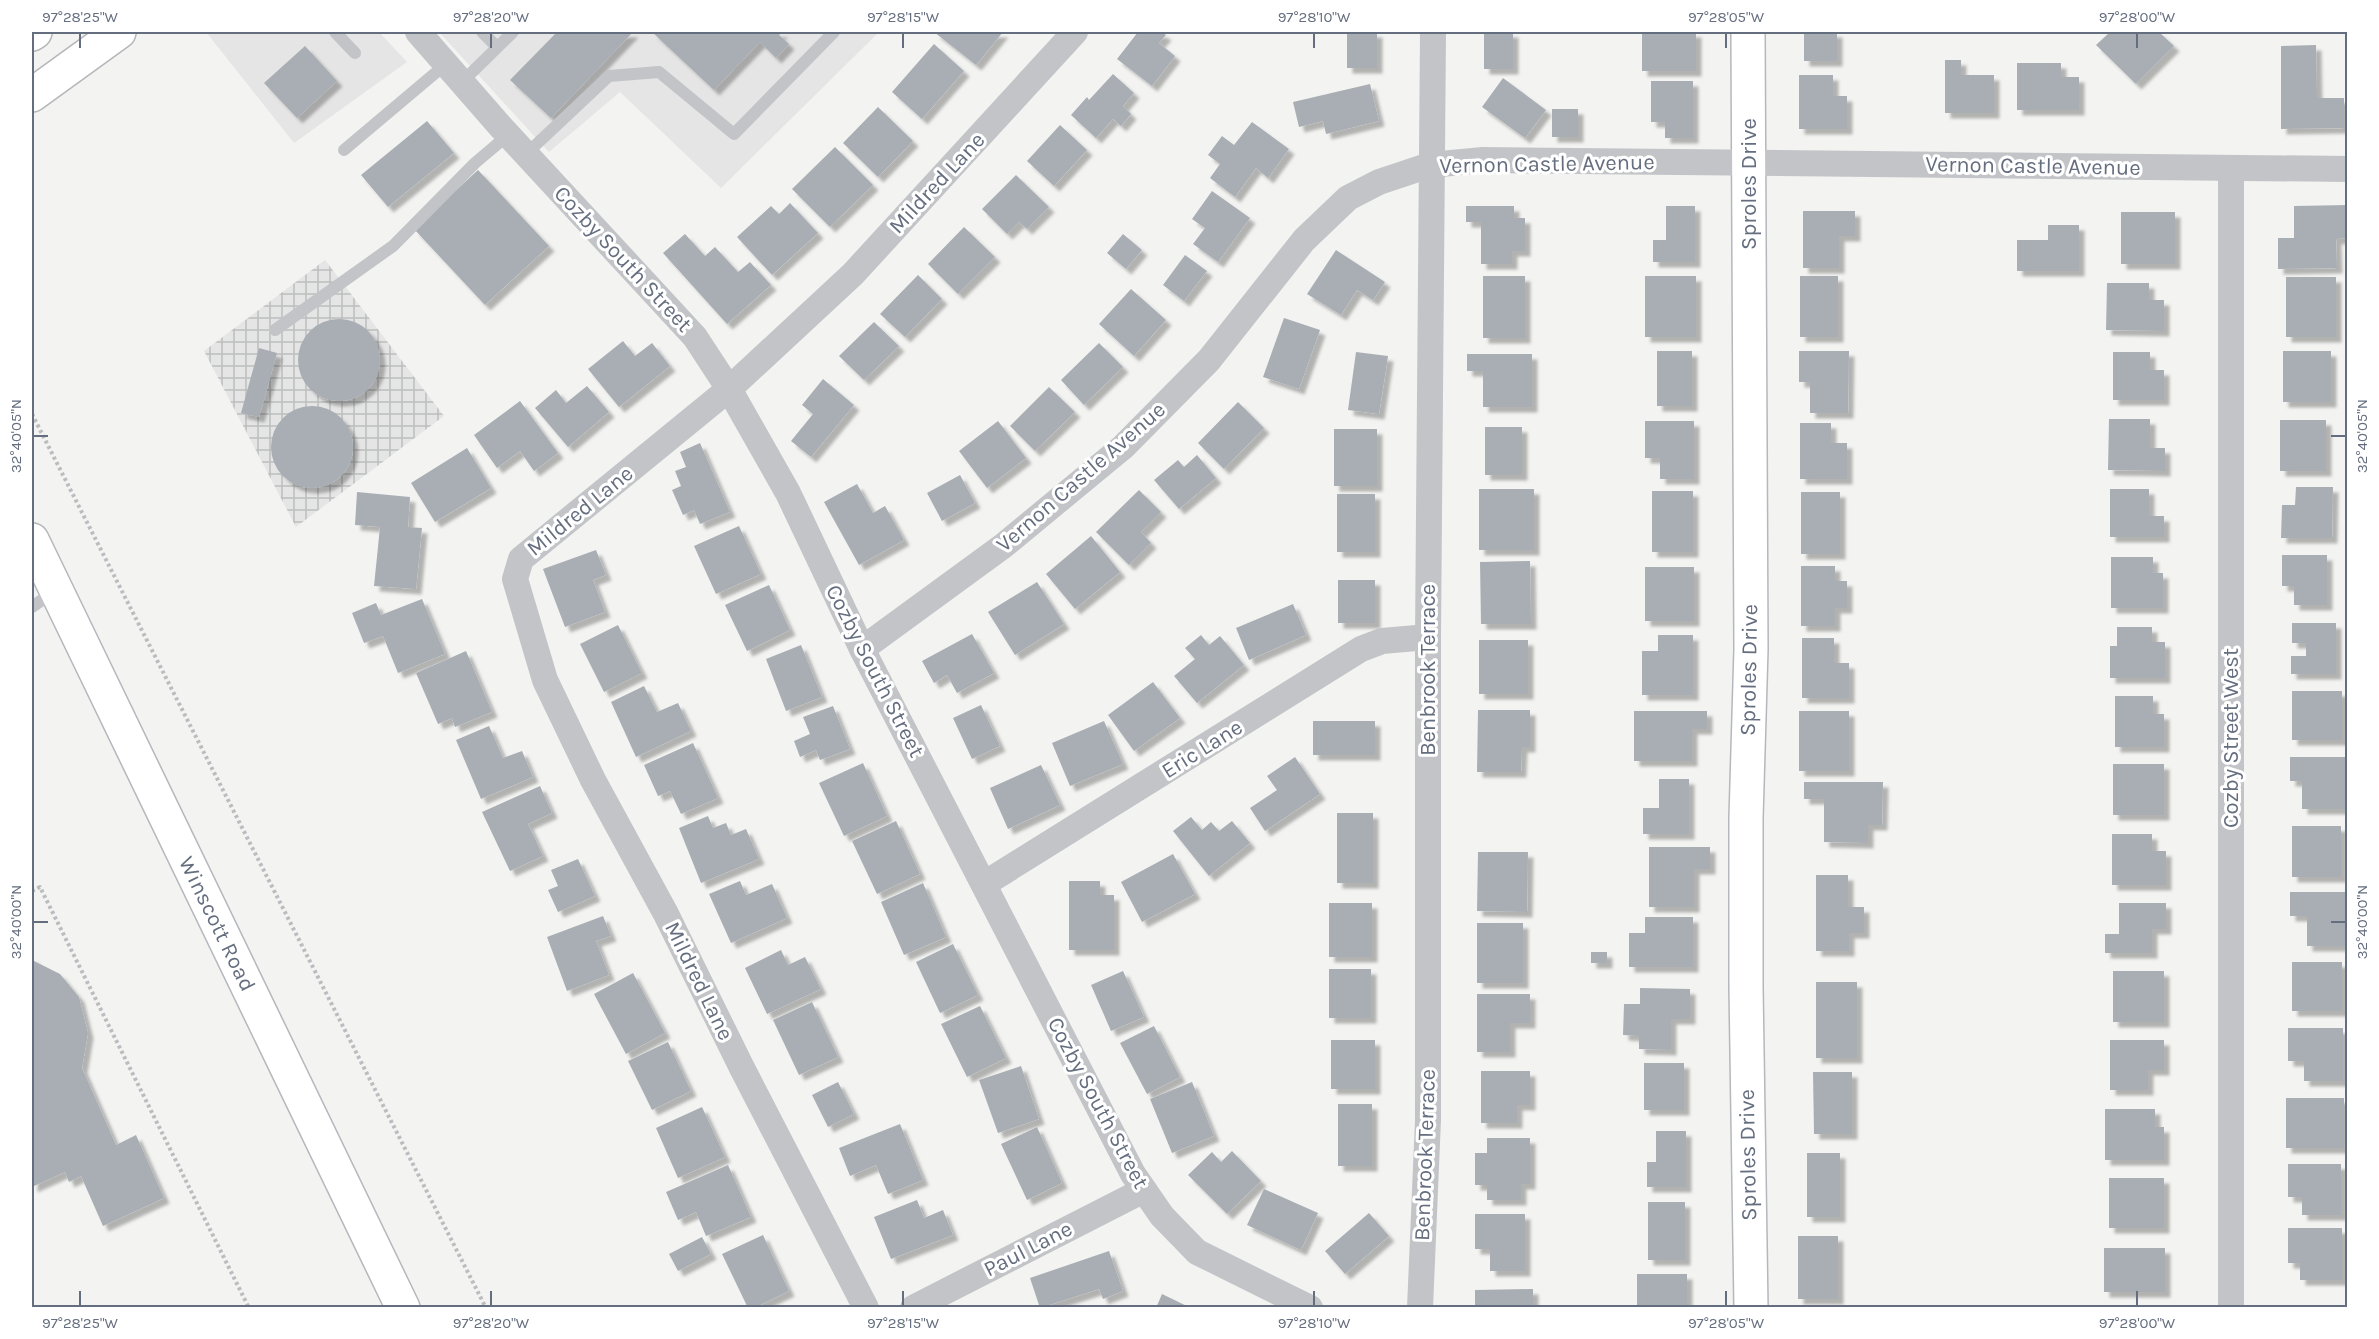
<svg xmlns="http://www.w3.org/2000/svg" width="2379" height="1339" font-family="Karla,sans-serif">
  <style>
    .built { fill: #e4e5e4 }
    .industrial { fill: url(#industrial-grid) }
    .building { fill: #a9aeb4; filter: url(#shadow) }
    .lines { fill: none; stroke-linecap: round; stroke-linejoin: round }
    .secondary-casing { stroke: #b4b7bc; stroke-width: 36 }
    .highway-casing { stroke: #b4b6b9; stroke-width: 36 }
    .path { stroke: #bbbcbf; stroke-width: 4; stroke-dasharray: 3 3; stroke-linecap: butt }
    .lane { stroke: #c2c4c8; stroke-width: 12 }
    .street { stroke: #c2c4c8; stroke-width: 26 }
    .secondary { stroke: #fff; stroke-width: 33 }
    .highway { stroke: #fff; stroke-width: 33 }
    .ticks { fill: none; stroke: #656e7f; stroke-width: 2 }
    .labels { text-anchor: middle; dominant-baseline: central; stroke-width: 6; stroke-linejoin: round; paint-order: stroke }
    .street-label { font-size: 22px; fill: #656e7f; stroke: #fff }
    .neatline { fill: none; stroke: #656e7f; stroke-width: 2 }
    .ticks-label { font-size: 15px; text-anchor: middle; fill: #656e7f }
  </style>
  <defs>
    <pattern id="industrial-grid" width="8" height="8" patternUnits="userSpaceOnUse" patternTransform="scale(1.5)"><rect width="8" height="8" fill="#e4e5e4"/><path d="M0 4h8M4 0v8" fill="none" stroke="#bcbebe"/></pattern>
    <filter id="shadow"><feDropShadow dx="5.5" dy="5.5" stdDeviation="1.5" flood-color="#0004"/></filter>
  </defs>
  <rect width="100%" height="100%" fill="#f3f4f1"/>
  <!-- built -->
  <g class="built">
    <polygon points="206,32 379,32 407,62 294,143"/>
    <polygon points="439,32 879,32 721,188 620,92 549,152"/>
  </g>
  <!-- industrial -->
  <polygon class="industrial" points="325,260 444,416 296,527 204,351"/>
  <!-- building -->
  <g class="building">
    <polygon points="557,32 633,32 551,118 510,80"/>
    <polygon points="652,32 783,32 779,35 789,44 776,58 760,42 714,90"/>
    <polygon points="934,32 1003,32 976,65"/>
    <polygon points="1138,32 1161,32 1166,35 1159,43 1175,56 1152,86 1117,59"/>
    <rect x="1347" y="32" width="30" height="36"/>
    <rect x="1484" y="32" width="29" height="37"/>
    <rect x="1642" y="32" width="54" height="39"/>
    <rect x="1804" y="32" width="33" height="29"/>
    <polygon points="2110,32 2159,32 2174,46 2136,84 2096,45"/>
    <polygon points="934,44 964,71 922,119 892,92"/>
    <polygon points="2316,45 2317,98 2344,98 2344,128 2281,129 2281,46"/>
    <polygon points="305,46 337,81 297,118 264,83"/>
    <polygon points="1945,60 1961,60 1961,75 1994,75 1994,113 1945,113"/>
    <polygon points="2017,63 2061,63 2061,77 2079,77 2079,110 2017,110"/>
    <polygon points="1113,74 1134,93 1123,106 1131,114 1121,126 1113,119 1096,138 1071,115 1087,97 1089,100"/>
    <polygon points="1799,75 1833,75 1833,96 1847,96 1847,129 1799,129"/>
    <polygon points="1503,78 1546,110 1525,138 1482,107"/>
    <polygon points="1651,81 1693,81 1693,138 1665,138 1665,122 1651,122"/>
    <polygon points="1370,84 1379,121 1326,134 1323,121 1299,127 1293,102"/>
    <polygon points="878,107 913,141 878,177 843,143"/>
    <rect x="1552" y="109" width="26" height="28"/>
    <polygon points="427,121 454,153 388,207 361,175"/>
    <polygon points="1252,122 1289,149 1268,178 1256,168 1235,197 1210,178 1220,164 1208,155 1222,136 1234,145"/>
    <polygon points="1060,125 1087,150 1054,186 1027,161"/>
    <polygon points="835,147 873,185 830,227 792,189"/>
    <polygon points="478,170 549,246 485,305 414,229"/>
    <polygon points="1016,175 1049,207 1027,229 1019,222 1007,234 982,209"/>
    <polygon points="1212,191 1250,218 1218,262 1193,244 1205,228 1192,219"/>
    <polygon points="790,203 818,233 772,275 737,237 771,206 779,214"/>
    <polygon points="2348,205 2348,238 2336,239 2337,268 2278,269 2278,238 2294,238 2294,206"/>
    <polygon points="1466,206 1514,206 1514,218 1525,218 1525,251 1512,251 1512,264 1481,264 1481,222 1466,222"/>
    <polygon points="1666,206 1695,206 1695,262 1653,262 1653,240 1666,240"/>
    <polygon points="1803,211 1855,211 1855,236 1839,236 1839,268 1803,268"/>
    <rect x="2121" y="212" width="54" height="52"/>
    <polygon points="2048,225 2079,225 2079,271 2017,271 2017,240 2048,240"/>
    <polygon points="964,227 995,257 958,294 928,264"/>
    <polygon points="685,234 705,256 715,247 738,272 750,262 771,285 727,324 663,253"/>
    <polygon points="1123,234 1142,250 1126,269 1107,253"/>
    <polygon points="1336,250 1385,282 1373,300 1357,290 1341,315 1307,294"/>
    <polygon points="1185,255 1207,271 1184,301 1163,285"/>
    <polygon points="918,275 942,299 905,337 880,314"/>
    <rect x="1483" y="276" width="42" height="62"/>
    <rect x="1645" y="276" width="51" height="61"/>
    <rect x="1800" y="276" width="38" height="61"/>
    <rect x="2286" y="277" width="50" height="60"/>
    <polygon points="2107,283 2149,283 2149,300 2164,300 2164,331 2106,330"/>
    <polygon points="1131,289 1166,320 1134,356 1099,324"/>
    <polygon points="1284,318 1320,330 1299,389 1263,377"/>
    <circle cx="339" cy="360" r="41"/>
    <polygon points="874,322 899,346 864,380 839,356"/>
    <polygon points="623,341 635,356 652,343 670,366 619,407 588,369"/>
    <polygon points="1099,343 1123,367 1084,405 1061,380"/>
    <polygon points="259,348 277,353 259,417 241,413"/>
    <rect x="1657" y="351" width="35" height="55"/>
    <polygon points="1799,351 1849,351 1848,413 1810,413 1810,382 1799,382"/>
    <rect x="2283" y="351" width="48" height="51"/>
    <polygon points="1356,352 1388,356 1379,414 1348,410"/>
    <polygon points="2113,352 2150,352 2150,370 2164,370 2164,400 2113,400"/>
    <polygon points="1467,354 1532,354 1532,407 1483,407 1483,371 1467,371"/>
    <polygon points="823,379 854,405 811,457 791,441 813,414 802,405"/>
    <polygon points="587,386 609,412 568,447 535,408 556,390 566,403"/>
    <polygon points="1049,387 1075,412 1035,451 1010,426"/>
    <polygon points="520,401 558,453 534,471 520,451 497,468 474,435"/>
    <polygon points="1238,402 1264,428 1224,469 1198,443"/>
    <circle cx="312" cy="447" r="41"/>
    <polygon points="2109,419 2150,419 2150,448 2165,448 2165,471 2108,470"/>
    <rect x="2280" y="420" width="46" height="51"/>
    <polygon points="998,421 1026,458 987,488 959,451"/>
    <polygon points="1645,421 1694,421 1694,479 1660,479 1660,458 1645,458"/>
    <polygon points="1800,423 1831,423 1831,443 1847,443 1847,479 1800,479"/>
    <rect x="1485" y="427" width="37" height="48"/>
    <rect x="1334" y="429" width="43" height="57"/>
    <polygon points="700,443 730,512 700,524 694,510 683,515 672,490 681,486 675,471 686,467 680,452"/>
    <polygon points="467,448 491,488 435,522 411,483"/>
    <polygon points="1197,455 1216,478 1179,509 1154,480 1178,460 1184,467"/>
    <polygon points="960,475 975,503 942,521 927,493"/>
    <polygon points="857,484 873,513 885,506 904,540 859,565 824,502"/>
    <polygon points="2296,487 2333,487 2332,538 2281,538 2282,505 2295,505"/>
    <rect x="1479" y="489" width="55" height="61"/>
    <polygon points="2110,489 2149,489 2149,516 2164,516 2164,537 2110,537"/>
    <polygon points="1139,490 1161,512 1141,532 1151,543 1129,565 1096,532"/>
    <rect x="1652" y="491" width="41" height="61"/>
    <polygon points="357,492 410,497 408,527 422,528 416,589 374,586 380,527 355,525"/>
    <rect x="1801" y="492" width="39" height="62"/>
    <rect x="1337" y="494" width="38" height="58"/>
    <polygon points="739,526 761,574 716,594 694,546"/>
    <polygon points="1091,536 1120,572 1075,609 1046,574"/>
    <polygon points="596,550 606,575 593,580 605,612 565,627 543,569"/>
    <polygon points="2282,555 2327,555 2327,605 2294,605 2294,586 2282,586"/>
    <polygon points="2111,557 2153,557 2153,573 2163,573 2163,608 2111,608"/>
    <polygon points="1530,561 1531,624 1481,624 1480,562"/>
    <polygon points="1801,566 1835,566 1835,581 1847,581 1847,608 1835,608 1835,626 1801,626"/>
    <rect x="1645" y="567" width="49" height="54"/>
    <rect x="1338" y="580" width="37" height="43"/>
    <polygon points="1037,582 1064,624 1015,655 988,612"/>
    <polygon points="769,585 790,630 747,651 725,605"/>
    <polygon points="422,599 445,654 398,673 383,636 364,643 352,613 376,603 381,615"/>
    <polygon points="1293,604 1306,635 1249,660 1236,628"/>
    <polygon points="2292,623 2336,623 2336,674 2291,674 2291,656 2306,656 2306,643 2292,643"/>
    <polygon points="618,625 642,673 604,692 580,644"/>
    <polygon points="2117,627 2152,627 2152,642 2165,642 2165,678 2110,678 2110,646 2117,646"/>
    <polygon points="972,634 994,673 957,693 947,675 934,683 922,661"/>
    <polygon points="1201,635 1209,645 1220,636 1244,665 1197,703 1174,676 1195,659 1185,648"/>
    <polygon points="1658,635 1693,635 1693,695 1642,695 1642,651 1658,651"/>
    <polygon points="1802,638 1834,638 1834,663 1849,663 1849,698 1802,698"/>
    <rect x="1479" y="640" width="49" height="54"/>
    <polygon points="801,645 822,697 786,711 766,659"/>
    <polygon points="466,651 492,712 455,727 452,718 438,724 416,673"/>
    <polygon points="1153,682 1180,718 1134,751 1108,715"/>
    <polygon points="644,686 657,712 678,703 691,731 636,757 611,702"/>
    <rect x="2292" y="691" width="50" height="49"/>
    <polygon points="2115,696 2153,696 2153,714 2164,714 2164,747 2115,747"/>
    <polygon points="981,705 1000,746 972,759 953,718"/>
    <polygon points="833,706 850,749 820,760 816,750 800,757 794,741 810,734 803,717"/>
    <polygon points="1478,710 1530,710 1530,747 1522,747 1521,772 1477,772"/>
    <polygon points="1634,711 1707,711 1707,729 1692,729 1692,761 1634,761"/>
    <rect x="1799" y="711" width="50" height="60"/>
    <polygon points="1104,721 1123,764 1070,786 1052,743"/>
    <rect x="1313" y="721" width="62" height="34"/>
    <polygon points="489,726 503,758 522,751 533,777 481,799 456,740"/>
    <polygon points="693,743 718,798 681,814 670,791 658,796 644,765"/>
    <polygon points="1295,757 1320,794 1265,831 1250,808 1277,790 1267,776"/>
    <polygon points="2290,757 2345,757 2345,809 2302,809 2302,781 2290,781"/>
    <polygon points="863,763 887,816 844,836 819,783"/>
    <rect x="2113" y="764" width="51" height="51"/>
    <polygon points="1041,765 1060,805 1008,829 990,788"/>
    <polygon points="1659,779 1689,779 1689,834 1643,834 1643,808 1659,808"/>
    <polygon points="1804,782 1883,782 1882,825 1868,825 1868,843 1824,842 1824,799 1804,799"/>
    <polygon points="540,786 552,813 528,824 543,856 510,871 482,812"/>
    <rect x="1337" y="813" width="36" height="70"/>
    <polygon points="708,816 713,828 726,823 731,835 746,829 759,859 701,883 679,828"/>
    <polygon points="1191,817 1202,830 1211,822 1219,831 1232,821 1250,843 1209,876 1173,831"/>
    <polygon points="896,821 920,874 877,894 852,841"/>
    <rect x="2292" y="826" width="49" height="51"/>
    <polygon points="2112,834 2152,834 2152,851 2166,851 2166,885 2112,885"/>
    <polygon points="1649,847 1710,847 1710,869 1694,869 1694,907 1649,907"/>
    <polygon points="1478,852 1528,852 1527,912 1477,911"/>
    <polygon points="1173,854 1195,894 1142,922 1121,882"/>
    <polygon points="578,859 595,896 558,912 548,890 558,886 551,870"/>
    <polygon points="1816,875 1848,875 1848,907 1864,907 1864,933 1849,933 1849,951 1816,951"/>
    <polygon points="740,881 746,895 772,884 787,918 731,943 709,894"/>
    <polygon points="1069,881 1100,881 1100,895 1114,895 1114,950 1069,950"/>
    <polygon points="923,883 946,937 904,955 881,902"/>
    <polygon points="2290,892 2348,892 2348,946 2307,946 2307,916 2290,916"/>
    <rect x="1329" y="903" width="43" height="54"/>
    <polygon points="2119,903 2166,903 2166,929 2152,929 2152,953 2105,953 2105,934 2119,934"/>
    <polygon points="603,916 611,936 596,941 609,975 567,991 547,937"/>
    <polygon points="1645,917 1693,917 1693,967 1629,967 1629,933 1645,933"/>
    <rect x="1477" y="923" width="46" height="60"/>
    <polygon points="953,944 978,995 940,1013 916,962"/>
    <polygon points="781,950 788,965 805,957 821,989 767,1014 745,968"/>
    <rect x="1591" y="952" width="16" height="11"/>
    <polygon points="32,955 34,961 60,974 79,997 88,1033 82,1068 116,1145 136,1135 164,1198 103,1226 81,1176 69,1182 65,1172 32,1187"/>
    <rect x="2292" y="962" width="50" height="49"/>
    <rect x="1329" y="969" width="42" height="49"/>
    <polygon points="1123,971 1144,1017 1111,1031 1091,985"/>
    <rect x="2113" y="971" width="51" height="51"/>
    <polygon points="633,973 665,1033 626,1054 594,994"/>
    <rect x="1816" y="982" width="41" height="76"/>
    <polygon points="1640,988 1690,989 1690,1019 1671,1019 1671,1050 1639,1049 1639,1036 1623,1035 1624,1004 1640,1004"/>
    <polygon points="1477,994 1530,994 1530,1023 1510,1023 1510,1052 1477,1052"/>
    <polygon points="812,1002 838,1057 799,1075 773,1020"/>
    <polygon points="980,1006 1006,1058 967,1077 941,1024"/>
    <polygon points="1154,1026 1180,1077 1147,1094 1120,1043"/>
    <polygon points="2288,1028 2343,1028 2343,1081 2304,1081 2304,1061 2288,1061"/>
    <rect x="1331" y="1040" width="44" height="49"/>
    <polygon points="2110,1040 2164,1040 2164,1070 2148,1070 2148,1090 2110,1090"/>
    <polygon points="668,1042 691,1091 652,1110 628,1061"/>
    <rect x="1644" y="1063" width="40" height="47"/>
    <polygon points="1021,1066 1039,1119 998,1133 979,1080"/>
    <polygon points="1481,1071 1530,1071 1530,1105 1517,1105 1517,1123 1481,1123"/>
    <polygon points="1813,1072 1852,1072 1852,1134 1814,1134"/>
    <polygon points="838,1082 854,1114 828,1127 812,1095"/>
    <polygon points="1192,1082 1214,1136 1172,1153 1150,1099"/>
    <rect x="2286" y="1098" width="58" height="50"/>
    <rect x="1338" y="1104" width="34" height="62"/>
    <polygon points="702,1107 725,1157 678,1178 656,1128"/>
    <polygon points="2105,1109 2155,1109 2155,1127 2164,1127 2164,1160 2105,1160"/>
    <polygon points="900,1124 923,1180 888,1194 876,1165 850,1176 839,1148"/>
    <polygon points="1037,1127 1062,1183 1027,1200 1001,1144"/>
    <polygon points="1656,1131 1686,1131 1686,1187 1647,1187 1647,1162 1656,1162"/>
    <polygon points="1487,1138 1530,1138 1530,1184 1521,1184 1521,1200 1487,1200 1487,1185 1475,1185 1475,1153 1487,1153"/>
    <polygon points="1232,1151 1261,1181 1227,1214 1188,1175 1212,1152 1221,1162"/>
    <rect x="1807" y="1153" width="33" height="64"/>
    <polygon points="2288,1164 2341,1164 2341,1215 2302,1215 2302,1197 2288,1197"/>
    <polygon points="728,1165 751,1217 706,1236 696,1212 678,1220 666,1192"/>
    <rect x="2109" y="1178" width="55" height="50"/>
    <polygon points="1264,1189 1318,1213 1301,1250 1247,1225"/>
    <polygon points="917,1200 924,1218 943,1210 953,1235 891,1259 874,1217"/>
    <rect x="1648" y="1202" width="37" height="58"/>
    <polygon points="1369,1213 1389,1236 1345,1274 1325,1251"/>
    <polygon points="1475,1214 1525,1214 1525,1271 1490,1271 1490,1249 1475,1249"/>
    <polygon points="2288,1228 2342,1228 2342,1280 2300,1280 2300,1263 2288,1263"/>
    <polygon points="763,1235 789,1291 754,1308 748,1308 722,1254"/>
    <rect x="1798" y="1236" width="40" height="63"/>
    <polygon points="702,1237 711,1254 678,1271 669,1254"/>
    <rect x="2104" y="1248" width="61" height="44"/>
    <polygon points="1109,1251 1123,1291 1103,1299 1099,1289 1040,1308 1030,1278"/>
    <rect x="1637" y="1274" width="50" height="34"/>
    <polygon points="1533,1289 1533,1308 1475,1308 1475,1290"/>
    <polygon points="1162,1294 1191,1308 1156,1308"/>
  </g>
  <g class="lines">
    <defs>
      <g id="secondary">
        <polyline points="1748,32 1751,649 1746,818 1746,987 1751,1308"/>
        <polyline points="32,540 403,1308"/>
      </g>
      <g id="highway">
        <polyline points="32,34 35,32"/>
        <polyline points="32,95 119,32"/>
      </g>
    </defs>
    <!-- secondary casing -->
    <use href="#secondary" class="secondary-casing"/>
    <!-- highway casing -->
    <use href="#highway" class="highway-casing"/>
    <!-- path -->
    <g class="path">
      <polyline points="32,414 486,1308"/>
      <polyline points="32,891 40,887 249,1308"/>
    </g>
    <!-- lane -->
    <g class="lane">
      <polyline points="335,32 355,53"/>
      <polyline points="482,32 497,47"/>
      <polyline points="462,82 513,32"/>
      <polyline points="344,150 446,64"/>
      <polyline points="526,154 609,76 659,72 734,134 834,32"/>
      <polyline points="275,330 393,246 475,163 508,135"/>
      <polyline points="32,607 56,590"/>
    </g>
    <!-- street -->
    <g class="street">
      <polyline points="418,32 500,126 695,337 729,389 788,493 862,649 1133,1174 1162,1216 1197,1252 1310,1308"/>
      <polyline points="2231,168 2231,1308"/>
      <polyline points="862,649 1003,546 1123,447 1209,360 1304,240 1348,198 1379,182 1430,165 1483,160 2348,169"/>
      <polyline points="984,884 1361,649 1382,641 1428,637"/>
      <polyline points="866,1308 742,1068 666,914 593,780 545,680 515,579 521,559 729,389 853,274 1075,32"/>
      <polyline points="913,1308 1144,1190"/>
      <polyline points="1420,1308 1428,1120 1428,637 1433,32"/>
    </g>
    <!-- secondary -->
    <use href="#secondary" class="secondary"/>
    <!-- highway -->
    <use href="#highway" class="highway"/>
  </g>
  <!-- ticks -->
  <path class="ticks" d="M80 33V48M491 33V48M903 33V48M1314 33V48M1726 33V48M2137 33V48M33 436H48M2331 436H2346M33 922H48M2331 922H2346M80 1291V1306M491 1291V1306M903 1291V1306M1314 1291V1306M1726 1291V1306M2137 1291V1306"/>
  <g class="labels">
    <!-- street labels -->
    <g class="street-label">
      <text transform="translate(1547 164) rotate(-1)">Vernon Castle Avenue</text>
      <text transform="translate(2033 166) rotate(1)">Vernon Castle Avenue</text>
      <text transform="translate(937 183) rotate(-47)">Mildred Lane</text>
      <text transform="translate(1749 184) rotate(-90)">Sproles Drive</text>
      <text transform="translate(623 259) rotate(47)">Cozby South Street</text>
      <text transform="translate(1081 477) rotate(-41)">Vernon Castle Avenue</text>
      <text transform="translate(580 511) rotate(-39)">Mildred Lane</text>
      <text transform="translate(1428 670) rotate(-90)">Benbrook Terrace</text>
      <text transform="translate(1749 670) rotate(-89)">Sproles Drive</text>
      <text transform="translate(875 671) rotate(63)">Cozby South Street</text>
      <text transform="translate(2231 738) rotate(-90)">Cozby Street West</text>
      <text transform="translate(1202 749) rotate(-32)">Eric Lane</text>
      <text transform="translate(217 924) rotate(64)">Winscott Road</text>
      <text transform="translate(699 981) rotate(64)">Mildred Lane</text>
      <text transform="translate(1098 1103) rotate(62)">Cozby South Street</text>
      <text transform="translate(1425 1155) rotate(-88)">Benbrook Terrace</text>
      <text transform="translate(1748 1155) rotate(-91)">Sproles Drive</text>
      <text transform="translate(1028 1249) rotate(-27)">Paul Lane</text>
    </g>
  </g>
  <!-- border -->
  <rect width="2379" height="1339" fill="none" stroke="#ffffff" stroke-width="66"/>
  <rect x="33" y="33" width="2313" height="1273" class="neatline"/>
  <g class="ticks-label">
    <text x="80" y="22">97°28'25"W</text>
    <text x="491" y="22">97°28'20"W</text>
    <text x="903" y="22">97°28'15"W</text>
    <text x="1314" y="22">97°28'10"W</text>
    <text x="1726" y="22">97°28'05"W</text>
    <text x="2137" y="22">97°28'00"W</text>
    <text transform="translate(16 436) rotate(-90)" y="5">32°40'05"N</text>
    <text transform="translate(2362 436) rotate(-90)" y="5">32°40'05"N</text>
    <text transform="translate(16 922) rotate(-90)" y="5">32°40'00"N</text>
    <text transform="translate(2362 922) rotate(-90)" y="5">32°40'00"N</text>
    <text x="80" y="1328">97°28'25"W</text>
    <text x="491" y="1328">97°28'20"W</text>
    <text x="903" y="1328">97°28'15"W</text>
    <text x="1314" y="1328">97°28'10"W</text>
    <text x="1726" y="1328">97°28'05"W</text>
    <text x="2137" y="1328">97°28'00"W</text>
  </g>
</svg>
